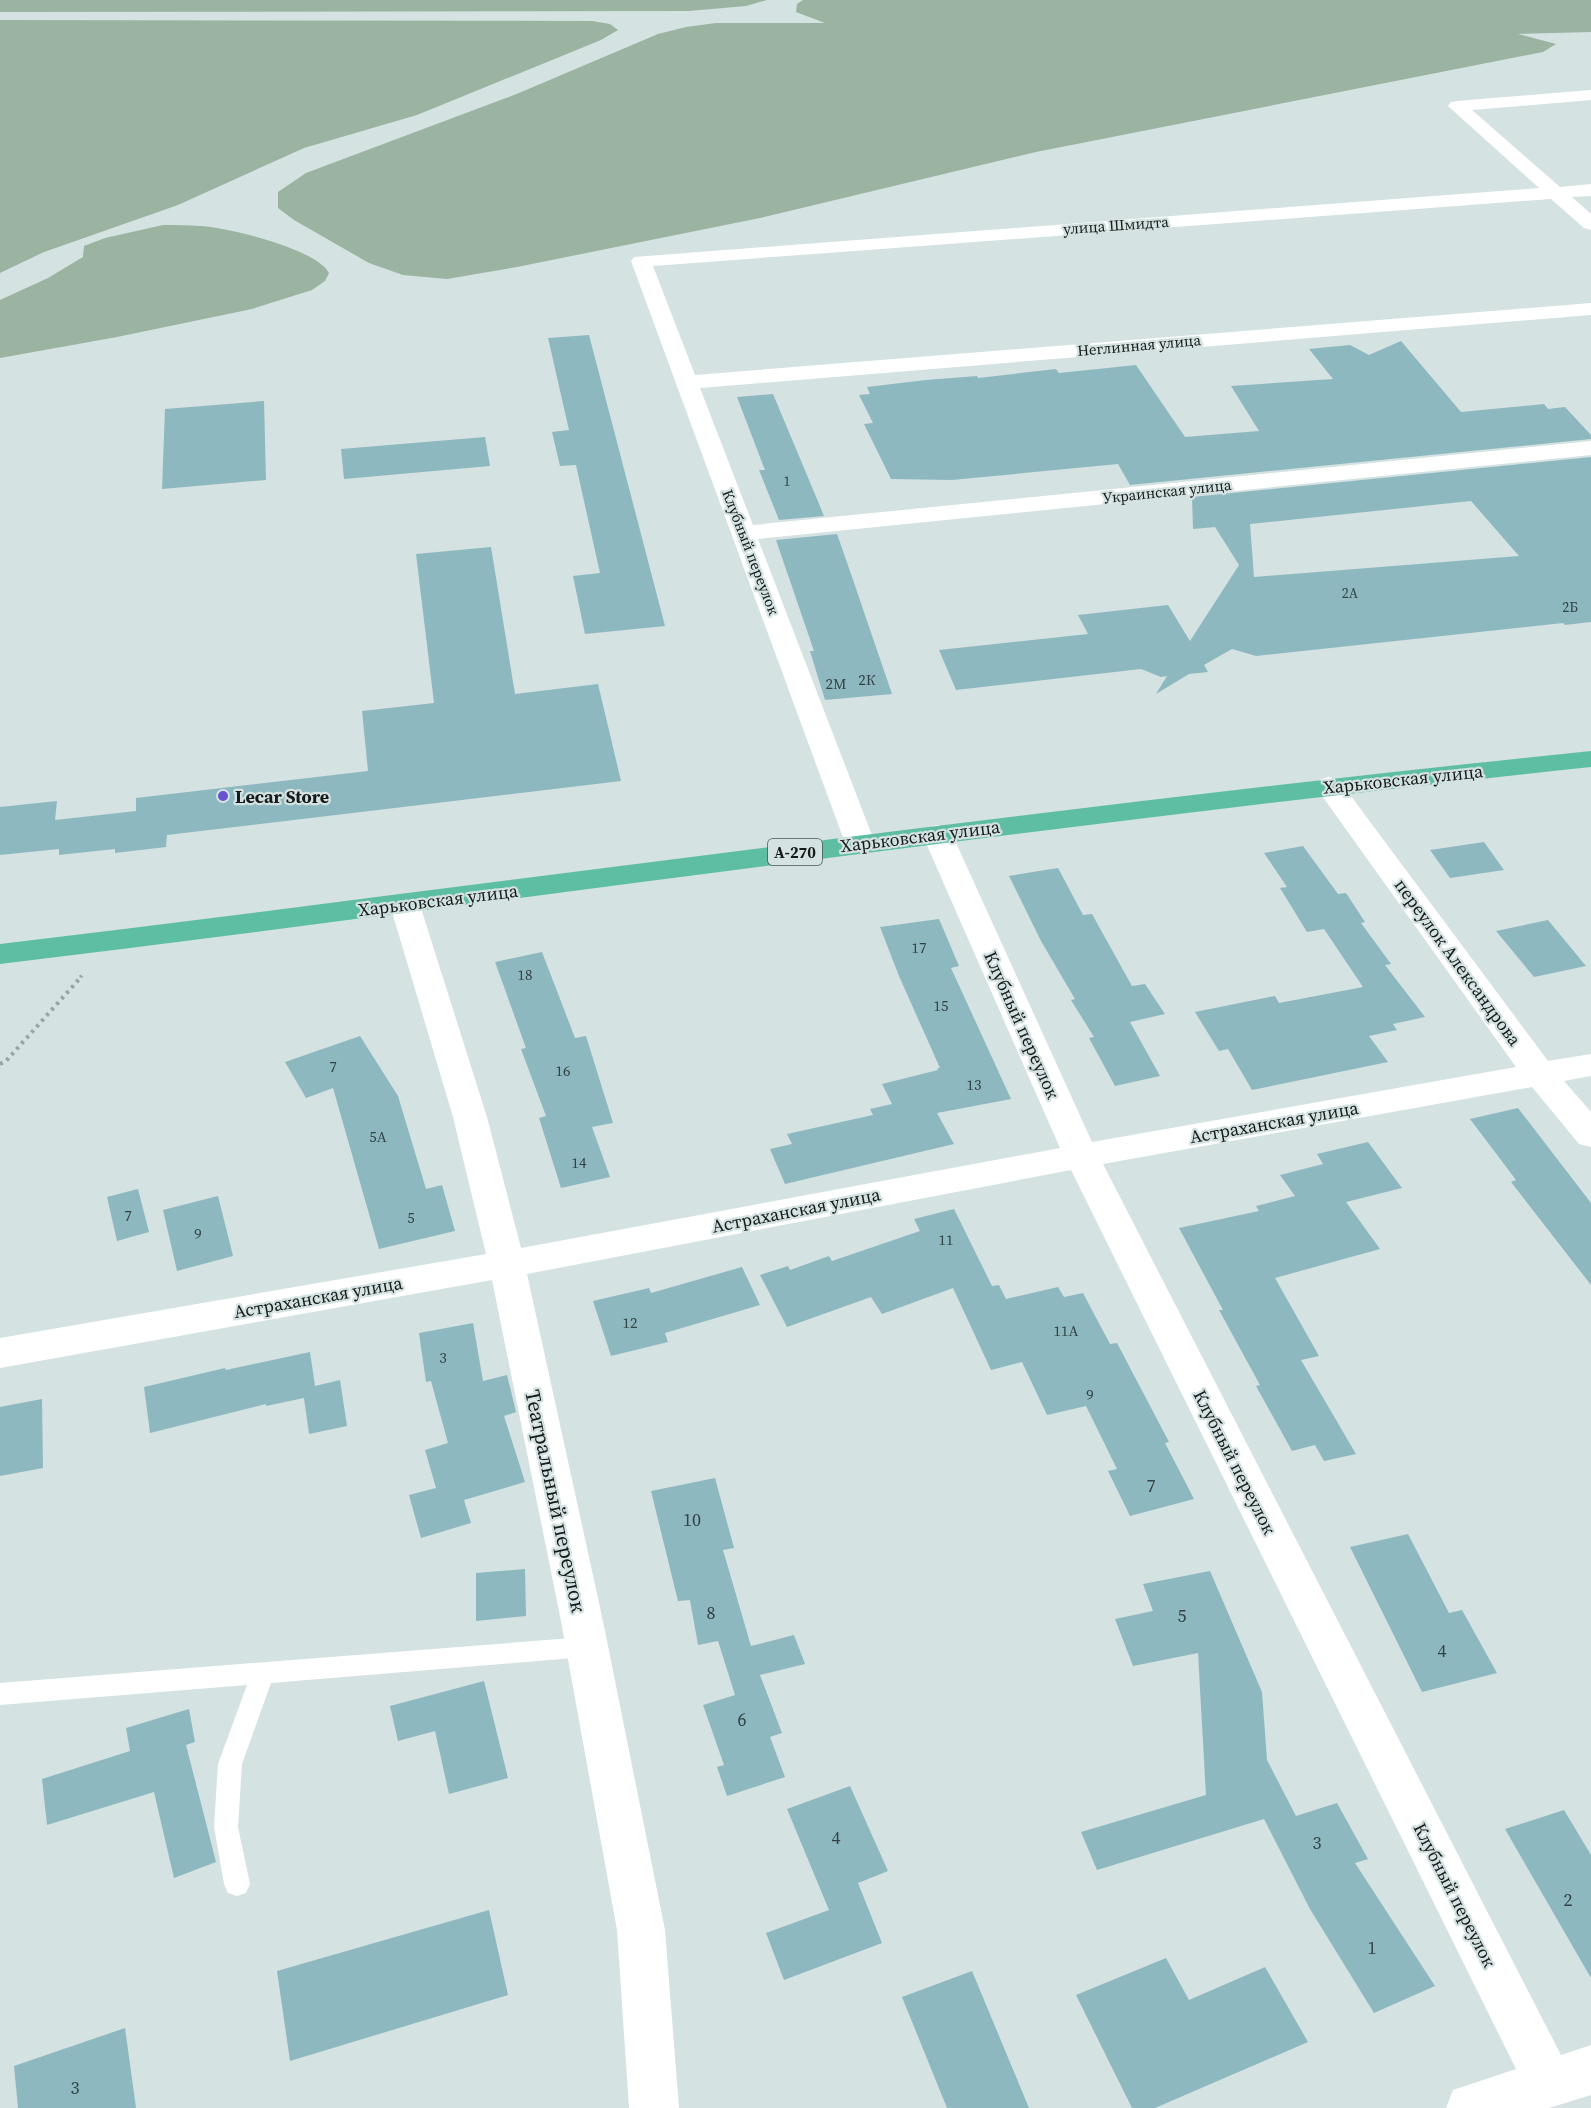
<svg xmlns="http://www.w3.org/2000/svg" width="1591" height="2108" font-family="'Source Serif 4',serif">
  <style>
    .green { fill: #9ab4a1 }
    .building { fill: #8eb8c0; fill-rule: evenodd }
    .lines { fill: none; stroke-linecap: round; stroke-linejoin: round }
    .path-far1 { stroke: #98a3a3; stroke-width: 3; stroke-dasharray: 2 4; stroke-linecap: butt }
    .path { stroke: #98a3a3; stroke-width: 4; stroke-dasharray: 3 4.5; stroke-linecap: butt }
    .service { fill: #fff; fill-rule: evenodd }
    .minor { fill: #fff; fill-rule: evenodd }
    .trunk { fill: #5ebea4; fill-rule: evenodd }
    .poi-dot { fill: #6654ce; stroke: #d4e2e1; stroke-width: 2 }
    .labels { text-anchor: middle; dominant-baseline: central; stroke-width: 4.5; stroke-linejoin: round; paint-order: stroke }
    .far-number-label { font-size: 14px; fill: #334244 }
    .far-street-label { font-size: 15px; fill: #151a1a; stroke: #d4e2e1 }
    .number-label { font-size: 15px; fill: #334244 }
    .shield { fill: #d4e2e1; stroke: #4e5656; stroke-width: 1.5 }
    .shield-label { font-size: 16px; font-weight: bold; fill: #151a1a }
    .street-label { font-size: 18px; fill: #151a1a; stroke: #d4e2e1 }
    .poi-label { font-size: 18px; font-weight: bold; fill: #151a1a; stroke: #d4e2e1; text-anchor: start }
    .near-number-label { font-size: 18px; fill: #334244 }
    .near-street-label { font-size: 21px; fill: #151a1a; stroke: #d4e2e1 }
  </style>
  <rect width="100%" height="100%" fill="#d4e2e1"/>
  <!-- green -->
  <g class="green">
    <polygon points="0,0 767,0 746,6 689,11 0,12"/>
    <polygon points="803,0 1591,0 1591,32 1518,34 1556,44 1543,52 1036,152 760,218 517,267 447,279 403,275 369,263 294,220 278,208 278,192 306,173 519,93 658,34 686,27 716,23 825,23 796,12 797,4"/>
    <polygon points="0,20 592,21 610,24 618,30 601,40 417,115 304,148 178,205 44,252 0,273"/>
    <path d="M163 225C175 225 188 225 200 226 227 227 317 249 329 273L325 281 312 290 252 309 117 337 0 358V300L48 278 83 257 84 246 105 238Z"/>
  </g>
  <!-- building -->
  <g class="building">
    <polygon points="589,335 665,626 585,634 573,576 600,573 576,465 560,466 552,432 569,430 548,338"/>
    <polygon points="1401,341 1461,412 1544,404 1548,409 1565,407 1591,435 1591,439 1130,485 1118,464 952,480 891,479 864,424 873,423 859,395 870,394 867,387 926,380 977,376 978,378 1056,369 1059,373 1136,365 1185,437 1259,431 1231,386 1333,379 1309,349 1350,345 1369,355"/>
    <polygon points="773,394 812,487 824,516 779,520 759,470 765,470 737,397"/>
    <polygon points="264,401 266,480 162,489 165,409"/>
    <polygon points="485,437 490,466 344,479 341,449"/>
    <path d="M1591 457V622L1565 625 1563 623 1256 656 1232 649 1204 665 1208 672 1189 674 1156 694 1167 676 1161 677 1141 669 956 690 939 650 1088 634 1078 615 1168 605 1190 641 1239 565 1215 527 1193 529 1192 497ZM1471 501 1519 556 1254 577 1250 524Z"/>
    <polygon points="837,534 851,574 892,694 825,700 810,651 814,651 776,540"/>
    <polygon points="491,547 515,694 598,684 621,781 167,835 166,847 115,853 115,849 59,855 59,849 0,855 0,807 57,801 55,820 136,811 136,798 368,771 362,711 434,703 416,554"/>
    <polygon points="1484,842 1504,870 1450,878 1430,850"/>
    <polygon points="1303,846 1338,894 1346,893 1365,922 1361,923 1391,964 1385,965 1425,1017 1393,1024 1397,1030 1369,1036 1388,1062 1252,1090 1228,1049 1219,1051 1195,1012 1275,996 1279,1003 1363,987 1324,929 1307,932 1280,888 1287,887 1264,853"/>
    <polygon points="1058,868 1083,915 1092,914 1132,986 1145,984 1165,1014 1130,1022 1160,1076 1115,1086 1089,1038 1094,1037 1071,1000 1075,999 1041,941 1009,876"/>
    <polygon points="939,919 959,966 951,968 1011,1099 937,1113 954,1144 785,1184 770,1149 792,1144 787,1134 873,1115 870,1109 892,1104 882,1084 938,1070 937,1068 940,1068 899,976 880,927"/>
    <polygon points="1548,920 1586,966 1534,977 1496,931"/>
    <polygon points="542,952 575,1038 586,1036 613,1123 592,1127 610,1177 561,1188 539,1118 546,1116 521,1049 526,1048 495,962"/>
    <polygon points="360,1036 398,1096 426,1189 442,1185 455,1231 379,1249 333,1088 306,1098 285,1062"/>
    <polygon points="1518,1108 1591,1203 1591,1285 1511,1182 1516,1180 1470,1119"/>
    <polygon points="1368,1142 1402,1188 1346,1202 1380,1249 1275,1278 1319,1356 1301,1360 1356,1454 1324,1461 1315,1445 1292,1451 1256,1386 1260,1385 1219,1310 1223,1310 1179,1228 1259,1211 1256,1206 1295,1196 1280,1175 1323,1164 1317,1154"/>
    <polygon points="138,1189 149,1232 117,1241 107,1197"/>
    <polygon points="218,1196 233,1256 177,1271 163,1210"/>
    <polygon points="954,1209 992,1286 999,1285 1006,1299 1058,1287 1064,1297 1083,1293 1110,1344 1117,1343 1169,1442 1165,1443 1194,1499 1130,1516 1108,1471 1117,1469 1086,1406 1047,1415 1022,1362 991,1370 953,1288 882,1314 871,1297 787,1327 760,1275 788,1266 790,1270 829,1256 832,1261 920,1231 914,1219"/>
    <polygon points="742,1267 760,1305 665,1333 668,1342 611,1356 593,1301 649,1288 651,1293"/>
    <polygon points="473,1323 483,1381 507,1375 516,1412 504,1416 525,1482 464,1500 471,1523 421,1538 409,1495 436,1488 425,1450 448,1443 431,1381 426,1382 419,1333"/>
    <polygon points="310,1352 315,1386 340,1380 347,1426 309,1434 304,1398 266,1406 266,1404 150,1433 144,1387 225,1368 226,1370"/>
    <polygon points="42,1399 43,1468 0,1476 0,1407"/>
    <polygon points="715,1478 734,1548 723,1550 751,1646 794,1635 805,1664 760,1675 782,1733 770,1737 785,1777 727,1796 717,1767 724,1765 703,1705 735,1695 718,1641 698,1645 690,1600 678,1601 651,1491"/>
    <polygon points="1408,1534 1449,1613 1462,1610 1497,1673 1422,1692 1350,1547"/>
    <polygon points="525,1569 526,1616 476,1621 476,1573"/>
    <polygon points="1210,1571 1262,1692 1267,1760 1296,1816 1337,1803 1368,1859 1355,1863 1435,1986 1374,2013 1310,1909 1264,1819 1097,1870 1081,1832 1206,1795 1198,1653 1133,1666 1115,1619 1153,1611 1143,1584"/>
    <polygon points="484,1681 508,1778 449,1794 435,1731 398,1741 390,1706"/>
    <polygon points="189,1709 195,1742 186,1745 216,1862 174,1878 154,1792 47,1825 42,1779 130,1751 126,1728"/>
    <polygon points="850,1786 888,1871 858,1883 882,1943 784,1980 766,1933 829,1910 787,1809"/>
    <polygon points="1564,1810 1591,1855 1591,1978 1505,1829"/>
    <polygon points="489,1910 508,1995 290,2061 277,1971"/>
    <polygon points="1166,1958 1189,2000 1265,1967 1308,2042 1155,2108 1132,2108 1076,1995"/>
    <polygon points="972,1971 1029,2108 947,2108 902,1997"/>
    <polygon points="125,2028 136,2108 18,2108 14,2066"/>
  </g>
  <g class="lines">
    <!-- path-far1 -->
    <polyline class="path-far1" points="80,977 82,975"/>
    <!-- path -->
    <polyline class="path" points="0,1064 6,1061 82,976"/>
    <!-- service -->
    <polygon class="service" points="585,1637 593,1640 597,1647 593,1654 585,1657 271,1683 242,1764 238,1827 250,1884 246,1893 237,1896 228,1893 224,1884 214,1827 218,1764 247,1685 0,1705 0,1683"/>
    <!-- minor -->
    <g class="minor">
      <polygon points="1591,90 1591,100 1472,110 1560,187 1591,184 1591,196 1572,197 1591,214 1591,230 1584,228 1551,199 653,266 695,375 1591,303 1591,315 700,388 753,525 1591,441 1591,455 758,539 875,843 870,849 860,852 850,849 845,843 631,261 634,257 1539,188 1448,106 1451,102 1457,101"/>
      <polygon points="1329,777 1339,780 1548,1061 1591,1054 1591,1076 1564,1081 1591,1112 1591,1147 1579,1144 1532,1087 1103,1164 1561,2055 1591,2045 1591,2095 1549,2108 1446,2108 1453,2090 1516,2069 1071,1170 527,1274 603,1621 665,1930 679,2108 629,2108 617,1930 561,1621 492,1280 0,1368 0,1338 486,1254 453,1117 390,905 394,898 405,895 416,898 420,905 487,1117 521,1248 1060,1148 922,834 927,828 937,825 947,828 952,834 1092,1142 1516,1067 1315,786 1319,780"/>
    </g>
    <!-- trunk -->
    <path class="trunk" d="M1591 751V767C1059 823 531 899 0 964V944C531 880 1059 805 1591 751Z"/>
  </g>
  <!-- markers -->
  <circle class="poi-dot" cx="223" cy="796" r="6"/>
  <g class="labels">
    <!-- far-number labels -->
    <g class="far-number-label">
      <text x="787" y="481">1</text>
      <text x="1350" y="593">2А</text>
      <text x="1570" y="607">2Б</text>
    </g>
    <!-- far-street labels -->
    <g class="far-street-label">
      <text transform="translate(1116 225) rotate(-4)">улица Шмидта</text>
      <text transform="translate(1139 345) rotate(-5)">Неглинная улица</text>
      <text transform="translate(1167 491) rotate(-6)">Украинская улица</text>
      <text transform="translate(751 552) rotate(69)">Клубный переулок</text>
    </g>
    <!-- number labels -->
    <g class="number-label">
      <text x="867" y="679">2К</text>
      <text x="836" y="683">2М</text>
      <text x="919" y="947">17</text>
      <text x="525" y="974">18</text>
      <text x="941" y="1005">15</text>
      <text x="333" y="1066">7</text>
      <text x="563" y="1070">16</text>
      <text x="974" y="1084">13</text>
      <text x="378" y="1136">5А</text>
      <text x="579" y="1162">14</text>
      <text x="128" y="1215">7</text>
      <text x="411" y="1217">5</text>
      <text x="198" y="1233">9</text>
      <text x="946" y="1239">11</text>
      <text x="630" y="1322">12</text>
      <text x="1066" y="1330">11А</text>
      <text x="443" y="1357">3</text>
      <text x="1090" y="1394">9</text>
    </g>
    <!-- shield labels -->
    <rect class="shield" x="768" y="839" width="54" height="26" rx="4.5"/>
    <g class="shield-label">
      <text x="795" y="852">А-270</text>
    </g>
    <!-- street labels -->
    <g class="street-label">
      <text transform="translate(1403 779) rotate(-6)">Харьковская улица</text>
      <text transform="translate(920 836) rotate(-7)">Харьковская улица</text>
      <text transform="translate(438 900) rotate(-7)">Харьковская улица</text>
      <text transform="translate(1458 962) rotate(54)">переулок Александрова</text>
      <text transform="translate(1022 1025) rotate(66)">Клубный переулок</text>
      <text transform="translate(1274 1122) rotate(-10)">Астраханская улица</text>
      <text transform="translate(796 1210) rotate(-11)">Астраханская улица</text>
      <text transform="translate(318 1297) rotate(-10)">Астраханская улица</text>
      <text transform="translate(1235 1462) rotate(63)">Клубный переулок</text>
      <text transform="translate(1455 1895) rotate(63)">Клубный переулок</text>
    </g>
    <!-- poi labels -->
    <g class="poi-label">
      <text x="235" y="796">Lecar Store</text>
    </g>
    <!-- near-number labels -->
    <g class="near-number-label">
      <text x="1151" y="1485">7</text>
      <text x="692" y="1519">10</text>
      <text x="711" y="1612">8</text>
      <text x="1182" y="1615">5</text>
      <text x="1442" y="1650">4</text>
      <text x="742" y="1719">6</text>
      <text x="836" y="1837">4</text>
      <text x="1317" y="1842">3</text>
      <text x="1568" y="1899">2</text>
      <text x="1372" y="1947">1</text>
      <text x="75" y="2087">3</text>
    </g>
    <!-- near-street labels -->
    <g class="near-street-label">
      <text transform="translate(556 1501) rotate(78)">Театральный переулок</text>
    </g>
  </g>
</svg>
